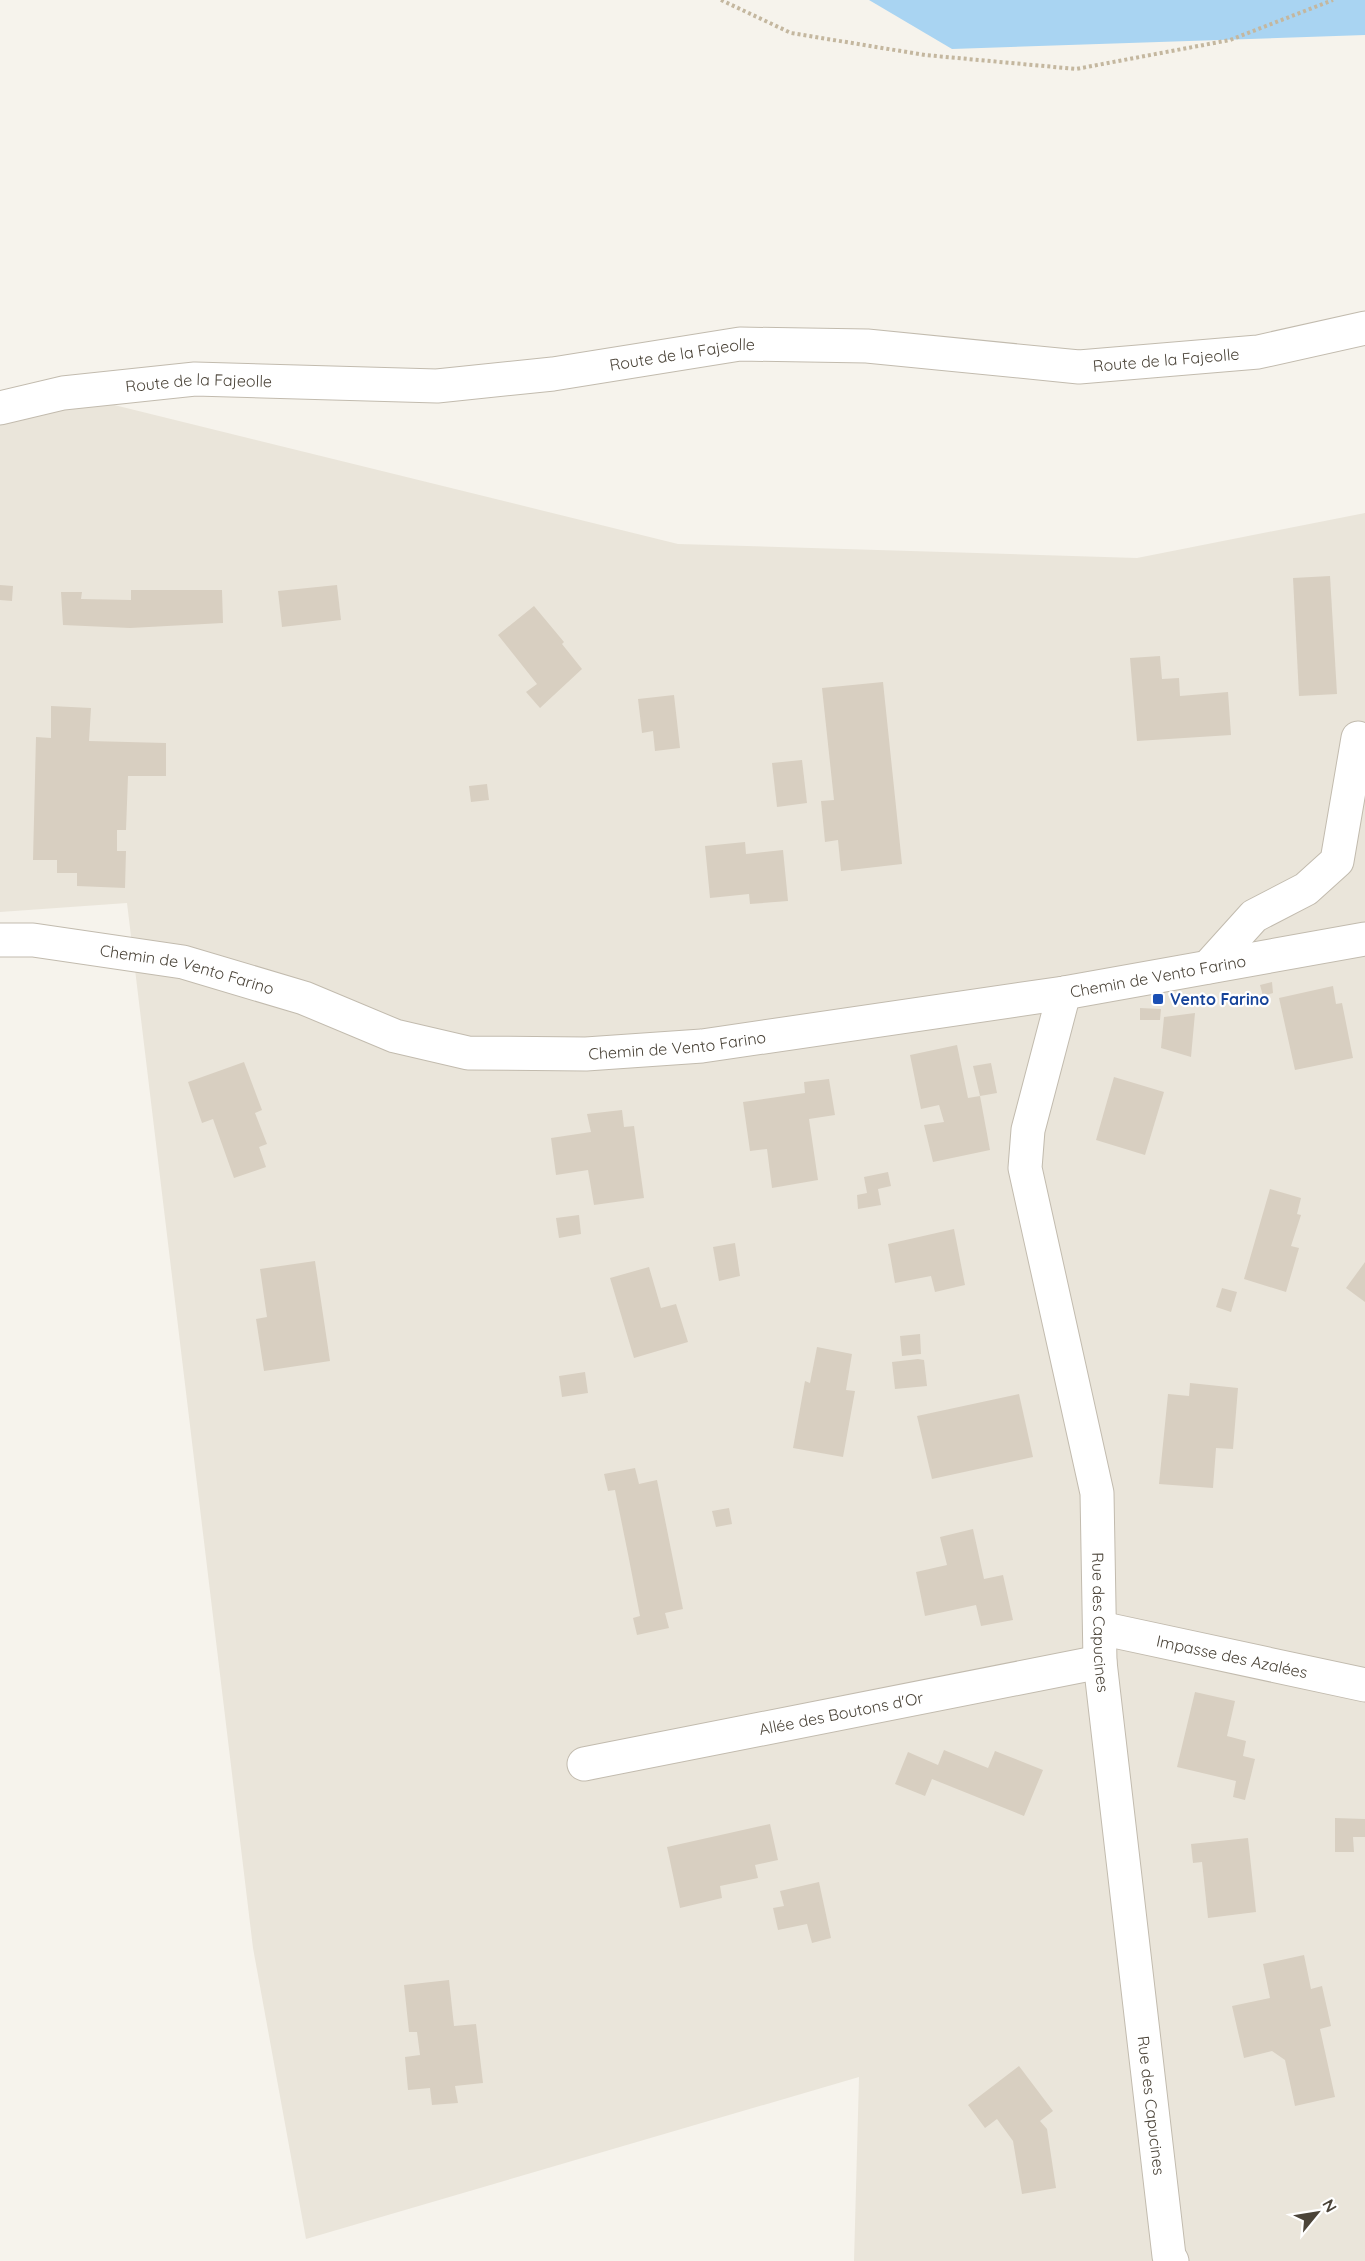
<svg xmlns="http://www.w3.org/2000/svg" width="1365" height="2261" font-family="Quicksand,sans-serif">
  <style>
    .residential { fill: #eae5da }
    .water { fill: #a9d4f2 }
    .building { fill: #d8cfc1 }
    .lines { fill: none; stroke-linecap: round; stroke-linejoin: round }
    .minor-casing { stroke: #c2bbae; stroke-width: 35 }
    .path { stroke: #c4b79f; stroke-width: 4; stroke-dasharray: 3 3; stroke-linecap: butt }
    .minor { stroke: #fff; stroke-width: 33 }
    .transit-dot { fill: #1a4fb4; stroke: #fff; stroke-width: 2 }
    .labels { text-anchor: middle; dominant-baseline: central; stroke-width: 4.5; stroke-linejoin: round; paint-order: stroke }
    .street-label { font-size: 16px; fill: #4b4439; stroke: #fff }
    .transit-label { font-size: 16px; font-weight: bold; fill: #164399; stroke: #fff; text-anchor: start }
  </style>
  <rect width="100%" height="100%" fill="#f6f3ec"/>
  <!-- residential -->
  <polygon class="residential" points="90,399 678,544 1137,558 1365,513 1365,2261 854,2261 859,2077 306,2239 253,1948 127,903 0,912 0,418"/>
  <!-- water -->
  <polygon class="water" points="869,0 1365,0 1365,35 952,49"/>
  <!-- building -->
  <g class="building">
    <polygon points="1330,576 1337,694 1299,696 1293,578"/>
    <polygon points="0,585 13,586 12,601 0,600"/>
    <polygon points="337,585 341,620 282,627 278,591"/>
    <polygon points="131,590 222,590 223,623 130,628 63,625 61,592 82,592 81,599 131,600"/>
    <polygon points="534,606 564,642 562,644 582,669 540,708 526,692 537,684 498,635"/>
    <polygon points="1160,656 1162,679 1179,678 1180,696 1228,692 1231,735 1137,741 1130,658"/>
    <polygon points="883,682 902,864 841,871 838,840 825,842 821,801 834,800 822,688"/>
    <polygon points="674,695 680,748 655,751 653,731 642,733 638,699"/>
    <polygon points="51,706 91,708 89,741 166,743 166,776 128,776 126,830 117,830 117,851 126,851 125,888 77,886 77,873 57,873 57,860 33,860 36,737 51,738"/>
    <polygon points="802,760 807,803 777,807 772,763"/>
    <polygon points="487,784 489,800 471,802 469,786"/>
    <polygon points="745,842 746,854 783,850 788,901 750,904 749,894 710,898 705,846"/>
    <polygon points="1272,982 1273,993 1263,996 1260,985"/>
    <polygon points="1333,986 1336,1004 1342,1003 1353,1058 1295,1070 1279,998"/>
    <polygon points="1140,1008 1161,1009 1160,1020 1140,1020"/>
    <polygon points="1195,1013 1191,1057 1161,1048 1164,1017"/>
    <polygon points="957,1045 968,1098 980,1096 990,1150 933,1162 924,1125 944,1122 939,1105 921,1109 910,1055"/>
    <polygon points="244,1062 262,1110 255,1113 267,1144 259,1147 266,1167 234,1178 213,1119 202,1123 188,1082"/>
    <polygon points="991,1063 997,1093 980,1096 973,1066"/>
    <polygon points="1114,1077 1164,1092 1145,1155 1096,1140"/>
    <polygon points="829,1079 835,1115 809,1119 818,1180 772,1188 767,1149 750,1151 743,1102 805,1093 804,1082"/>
    <polygon points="622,1110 624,1127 634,1126 644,1198 594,1205 588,1170 556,1175 551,1138 591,1132 587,1114"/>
    <polygon points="888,1172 891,1186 878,1189 881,1205 858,1209 857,1195 867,1193 864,1177"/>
    <polygon points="1270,1189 1301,1198 1297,1214 1301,1215 1291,1246 1299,1248 1286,1292 1244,1279"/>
    <polygon points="579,1215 581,1234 559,1238 556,1218"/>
    <polygon points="954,1229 965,1285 935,1292 931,1276 895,1283 888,1244"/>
    <polygon points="735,1243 740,1276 719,1281 713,1247"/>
    <polygon points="315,1261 330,1361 264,1371 256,1319 267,1317 260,1269"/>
    <polygon points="1365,1262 1365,1302 1346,1288"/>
    <polygon points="649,1267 661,1308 676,1304 688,1342 634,1358 610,1278"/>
    <polygon points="1222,1288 1237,1292 1231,1312 1216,1307"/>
    <polygon points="920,1334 921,1354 902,1356 900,1336"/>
    <polygon points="817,1347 852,1354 846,1390 855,1391 843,1457 793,1448 805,1381 810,1383"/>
    <polygon points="918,1359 924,1360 927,1386 895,1389 892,1362"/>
    <polygon points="585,1372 588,1393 562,1397 559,1376"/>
    <polygon points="1190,1383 1238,1388 1233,1449 1216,1448 1213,1488 1159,1484 1168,1394 1189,1396"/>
    <polygon points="1019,1394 1033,1457 932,1479 917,1416"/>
    <polygon points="635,1468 639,1484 657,1480 683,1609 665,1613 669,1628 637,1635 633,1618 640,1616 628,1554 615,1490 608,1491 604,1474"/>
    <polygon points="729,1508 732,1524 716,1527 712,1511"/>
    <polygon points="973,1529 984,1579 1003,1575 1013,1620 981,1626 976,1605 925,1616 916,1572 947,1565 940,1537"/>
    <polygon points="1195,1692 1235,1701 1227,1736 1246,1741 1243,1756 1255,1759 1245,1800 1233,1797 1236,1781 1177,1767"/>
    <polygon points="944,1750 988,1768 995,1751 1043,1770 1024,1816 932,1779 925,1796 895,1784 908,1752 938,1765"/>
    <polygon points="1335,1818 1365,1819 1365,1837 1353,1837 1354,1852 1335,1852"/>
    <polygon points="770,1824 778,1860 755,1865 758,1878 720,1886 722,1898 680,1908 667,1847"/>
    <polygon points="1248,1838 1256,1912 1208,1918 1202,1862 1193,1863 1191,1844"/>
    <polygon points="819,1882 831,1938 812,1943 807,1924 778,1930 773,1908 784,1906 780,1891"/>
    <polygon points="1304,1955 1311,1989 1322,1986 1331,2026 1320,2029 1335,2097 1295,2106 1285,2060 1272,2051 1244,2058 1232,2006 1270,1998 1263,1964"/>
    <polygon points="449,1980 454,2026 476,2024 483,2083 455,2086 458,2103 432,2105 430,2088 408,2090 405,2057 420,2055 417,2032 409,2032 404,1985"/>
    <polygon points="1019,2066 1053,2111 1040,2121 1047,2129 1056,2188 1022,2194 1013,2141 997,2119 985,2128 968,2105"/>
  </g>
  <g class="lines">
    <defs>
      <g id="minor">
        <path id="s1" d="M0 408 63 393 195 379 437 386 553 374 740 344 867 346 1079 367 1258 352 1365 328"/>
        <path id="s2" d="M0 940H33L183 962 304 998 395 1036 468 1053 586 1054 702 1046 1064 993 1365 939"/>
        <polyline points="1208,967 1254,916 1306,889 1337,861 1358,738"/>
        <path id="s3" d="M1064 993 1028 1130 1025 1168 1097 1493 1100 1662 1169 2256 1172 2261"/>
        <path id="s4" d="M1100 1628 1365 1685"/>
        <path id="s5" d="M584 1764 1100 1662"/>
      </g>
    </defs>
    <!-- minor casing -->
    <use href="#minor" class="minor-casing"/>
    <!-- path -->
    <polyline class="path" points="721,0 791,33 925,55 1076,69 1230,40 1333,0"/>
    <!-- minor -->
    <use href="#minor" class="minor"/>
  </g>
  <!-- markers -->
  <rect class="transit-dot" x="1152" y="993" width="12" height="12" rx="3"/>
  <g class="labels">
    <!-- street labels -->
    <g class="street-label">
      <text stroke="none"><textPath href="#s1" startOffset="687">Route de la Fajeolle</textPath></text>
      <text stroke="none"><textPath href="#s1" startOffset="1173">Route de la Fajeolle</textPath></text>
      <text stroke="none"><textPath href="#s1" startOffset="201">Route de la Fajeolle</textPath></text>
      <text stroke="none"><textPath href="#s2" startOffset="190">Chemin de Vento Farino</textPath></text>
      <text stroke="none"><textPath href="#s2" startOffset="1180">Chemin de Vento Farino</textPath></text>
      <text stroke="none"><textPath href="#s2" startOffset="694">Chemin de Vento Farino</textPath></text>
      <text stroke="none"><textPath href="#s3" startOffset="642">Rue des Capucines</textPath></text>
      <text stroke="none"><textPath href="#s4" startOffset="135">Impasse des Azalées</textPath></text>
      <text stroke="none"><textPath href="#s5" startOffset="262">Allée des Boutons d'Or</textPath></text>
      <text stroke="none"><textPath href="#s3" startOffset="1128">Rue des Capucines</textPath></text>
    </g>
    <!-- transit labels -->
    <g class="transit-label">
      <text x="1170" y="999">Vento Farino</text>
    </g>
  </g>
  <!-- north arrow -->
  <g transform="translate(1317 2213) rotate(60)" stroke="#ffffff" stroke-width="4.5" paint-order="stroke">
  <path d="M0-4.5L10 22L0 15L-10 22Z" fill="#4b4439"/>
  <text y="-9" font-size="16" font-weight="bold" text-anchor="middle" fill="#4b4439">N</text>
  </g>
</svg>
